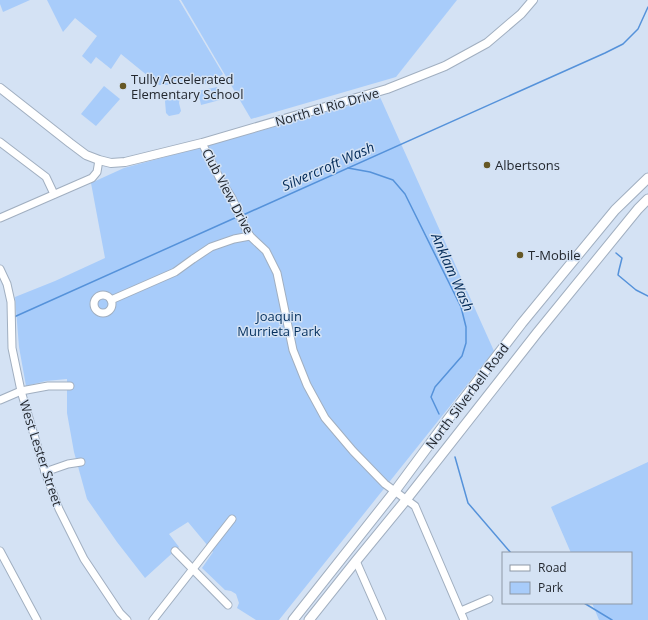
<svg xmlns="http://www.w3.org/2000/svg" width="648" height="620" font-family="'Open Sans',sans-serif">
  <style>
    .green { fill: #a8ccfa }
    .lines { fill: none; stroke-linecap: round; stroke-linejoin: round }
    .stream { stroke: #5592da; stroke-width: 1.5 }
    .minor-casing { stroke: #a1afc0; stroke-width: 9 }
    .tertiary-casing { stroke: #a1afc0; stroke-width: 10 }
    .secondary-casing { stroke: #a1afc0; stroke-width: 11 }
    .minor { stroke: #fff; stroke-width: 7 }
    .tertiary { stroke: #fff; stroke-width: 8 }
    .secondary { stroke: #fff; stroke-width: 9 }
    .poi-dot { fill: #665825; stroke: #d4e2f4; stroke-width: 1.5 }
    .labels { text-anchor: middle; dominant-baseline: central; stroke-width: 3; stroke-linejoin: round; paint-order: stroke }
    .poi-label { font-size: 13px; fill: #23282f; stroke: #d4e2f4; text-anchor: start }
    .street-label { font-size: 13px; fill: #23282f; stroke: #d4e2f4 }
    .park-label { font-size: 13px; fill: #04305e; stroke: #d4e2f4 }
    .water-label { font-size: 14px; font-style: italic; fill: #002957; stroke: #d4e2f4 }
  </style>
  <rect width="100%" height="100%" fill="#d4e2f4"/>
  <!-- green -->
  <g class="green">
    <polygon points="0,0 30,0 3,12 0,4"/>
    <polygon points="47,0 179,0 223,74 211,84 159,85 121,54 111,69 96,57 91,64 82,56 97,36 75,18 63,32"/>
    <polygon points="181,0 457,0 396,77 251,119"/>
    <polygon points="104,86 120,99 96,126 81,114"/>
    <polygon points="217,87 220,100 201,105 198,91"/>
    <polygon points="177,95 179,95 180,97 179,103 181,111 179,114 169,116 166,113 165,101 166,99 172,100"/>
    <polygon points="380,97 494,351 279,620 256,620 237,608 239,603 236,594 231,591 225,590 202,568 213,552 188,522 169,534 179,547 145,578 117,542 87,499 74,452 67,413 67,379 46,381 26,386 19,347 15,297 55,281 105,258 91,183 124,168 202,147"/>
    <polygon points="648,462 648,620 599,620 592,603 631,603 631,553 571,553 551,507"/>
  </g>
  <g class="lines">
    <!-- stream -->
    <g class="stream">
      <polyline points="348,168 370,172 393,180 405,194 461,307 466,327 466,343 462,356 435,387 431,397 439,414"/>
      <polyline points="243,215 605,53 623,44 638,29 648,7"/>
      <polyline points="616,253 622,258 619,270 618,275 636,290 648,296"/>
      <polyline points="14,317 237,217"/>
      <polyline points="455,457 468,503 511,553"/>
      <polyline points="584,603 612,620"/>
    </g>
    <defs>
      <g id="minor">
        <polyline points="0,142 46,177 54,194"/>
        <polyline points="202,143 219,177 232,198 244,225 250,236 266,251 277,273 293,350 307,385 325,418 353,451 385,484 415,506 464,620"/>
        <polyline points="0,218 92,178 97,172 99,160"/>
        <polyline points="0,269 7,284 11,302 12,348 21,391 45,472 59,509 84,559 120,613 127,620"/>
        <circle cx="103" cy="304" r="9"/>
        <polyline points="111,300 175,272 193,259 211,247 234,239 250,236"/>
        <polyline points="0,400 21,391 48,386 70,386"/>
        <polyline points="45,472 68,464 81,462"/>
        <polyline points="0,551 37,620"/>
        <polyline points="175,551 228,605"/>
        <polyline points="356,561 382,620"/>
        <polyline points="461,611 489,599"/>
        <polyline points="153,620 232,519"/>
      </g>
      <polyline id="tertiary" points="0,88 70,143 86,155 99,160 111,163 125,162 202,143 387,89 445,66 487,43 521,14 533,0"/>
      <g id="secondary">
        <polyline points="293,620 395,491 449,418 522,323 615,210 648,178"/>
        <polyline points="309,620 356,561 406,500 537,333 638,209 648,199"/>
      </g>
    </defs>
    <!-- minor casing -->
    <use href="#minor" class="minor-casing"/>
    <!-- tertiary casing -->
    <use href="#tertiary" class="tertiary-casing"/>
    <!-- secondary casing -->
    <use href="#secondary" class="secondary-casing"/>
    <!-- minor -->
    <use href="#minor" class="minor"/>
    <!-- tertiary -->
    <use href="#tertiary" class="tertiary"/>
    <!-- secondary -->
    <use href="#secondary" class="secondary"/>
  </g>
  <!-- markers -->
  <g class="poi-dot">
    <circle cx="123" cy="86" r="4"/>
    <circle cx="487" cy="165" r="4"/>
    <circle cx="520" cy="255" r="4"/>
  </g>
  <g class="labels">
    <!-- poi labels -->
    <g class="poi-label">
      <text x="131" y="79">Tully Accelerated<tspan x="131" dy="15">Elementary School</tspan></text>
      <text x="495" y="165">Albertsons</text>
      <text x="528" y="255">T-Mobile</text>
    </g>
    <!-- street labels -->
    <g class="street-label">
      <text transform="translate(327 107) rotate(-16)">North el Rio Drive</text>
      <text transform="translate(228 191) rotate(62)">Club View Drive</text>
      <text transform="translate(467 396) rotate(-53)">North Silverbell Road</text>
      <text transform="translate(41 453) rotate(72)">West Lester Street</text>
    </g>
    <!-- park labels -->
    <g class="park-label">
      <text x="279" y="316">Joaquin<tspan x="279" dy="15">Murrieta Park</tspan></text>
    </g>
    <!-- water labels -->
    <g class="water-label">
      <text transform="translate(328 166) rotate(-24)">Silvercroft Wash</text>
      <text transform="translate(453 272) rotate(66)">Anklam Wash</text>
    </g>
  </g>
  <!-- legend -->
  <rect x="502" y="552" width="130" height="52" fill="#d4e2f4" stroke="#8d98a5"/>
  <rect x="510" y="565" width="20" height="6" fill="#ffffff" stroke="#8d98a5"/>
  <text x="538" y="572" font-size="12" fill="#23282f">Road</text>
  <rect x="510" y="582" width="20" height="12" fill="#a8ccfa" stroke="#8d98a5"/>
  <text x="538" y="592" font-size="12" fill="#23282f">Park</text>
</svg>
